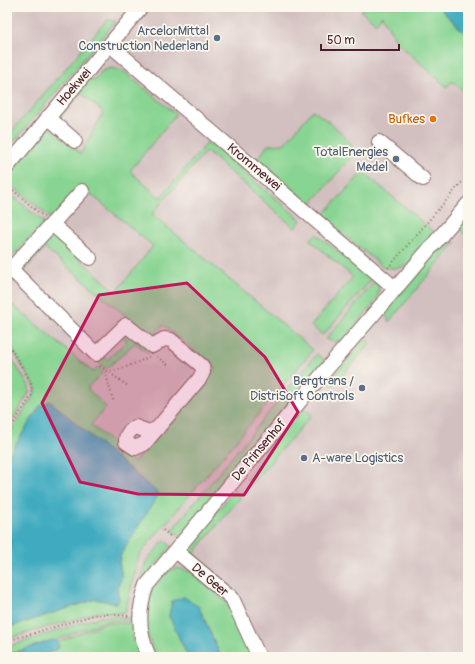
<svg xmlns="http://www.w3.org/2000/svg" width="475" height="664" font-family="Pangolin,sans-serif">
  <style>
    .industrial { fill: #d2bfc0 }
    .green { fill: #88d492; stroke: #697a5e }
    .water { fill: #41abc0; stroke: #466576 }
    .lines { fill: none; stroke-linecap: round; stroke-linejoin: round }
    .minor-casing { stroke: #846461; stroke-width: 16 }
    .path { stroke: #846461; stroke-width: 2; stroke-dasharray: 1 3; stroke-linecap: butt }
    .minor { stroke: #fff; stroke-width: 14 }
    .marked { fill: #c2185b; fill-opacity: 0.2; stroke: #c2185b; stroke-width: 3; stroke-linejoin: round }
    .service-dot { fill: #5c6f8a; stroke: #fbf7ec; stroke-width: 1.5 }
    .food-dot { fill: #e8710a; stroke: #fbf7ec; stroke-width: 1.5 }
    .labels { text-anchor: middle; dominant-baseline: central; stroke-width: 3.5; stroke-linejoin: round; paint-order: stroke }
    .service-label { font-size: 13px; fill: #4e5e75; stroke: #fbf7ec; text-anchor: end }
    .street-label { font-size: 13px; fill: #4a1f2b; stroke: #fbf7ec }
    .food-label { font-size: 13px; fill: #c56008; stroke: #fbf7ec; text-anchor: end }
  </style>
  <rect width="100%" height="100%" fill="#fbf7ec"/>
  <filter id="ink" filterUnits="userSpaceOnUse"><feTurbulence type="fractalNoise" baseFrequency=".025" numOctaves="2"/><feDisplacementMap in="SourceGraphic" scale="8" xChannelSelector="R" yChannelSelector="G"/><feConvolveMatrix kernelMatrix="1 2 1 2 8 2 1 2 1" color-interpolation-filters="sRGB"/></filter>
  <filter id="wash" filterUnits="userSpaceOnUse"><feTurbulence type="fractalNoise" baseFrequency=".012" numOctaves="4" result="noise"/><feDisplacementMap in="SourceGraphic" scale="16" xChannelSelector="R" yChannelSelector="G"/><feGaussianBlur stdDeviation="0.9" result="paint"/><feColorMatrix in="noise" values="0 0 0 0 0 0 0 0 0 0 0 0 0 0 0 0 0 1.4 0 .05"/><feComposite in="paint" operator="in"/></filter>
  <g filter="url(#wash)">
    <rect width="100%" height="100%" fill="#efe3c5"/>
    <!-- industrial -->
    <polygon class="industrial" points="7,7 448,7 468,26 468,657 7,657"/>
    <!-- green -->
    <g class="green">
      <polygon points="364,7 438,7 468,36 468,95 452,81 447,87 397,42 382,15 376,23 361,11"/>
      <polygon points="107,20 116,21 7,150 7,137"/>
      <polygon points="111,68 123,71 176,114 130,171 160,198 208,142 301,220 295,228 206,151 152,214 313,350 139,555 125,613 99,612 7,639 7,628 96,599 117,604 119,599 117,589 122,576 119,564 121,554 128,543 40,406 7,458 7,437 35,393 35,387 7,341 7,300 93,372 98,367 103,372 88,387 88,389 106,407 91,425 134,462 215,368 163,325 152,338 45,248 7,289 7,280 52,234 116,292 153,246 81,186 52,219 8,182 7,176 50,125 53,127 51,129 81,154 103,112 81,93 58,121 56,119 90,78 94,81 102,71"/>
      <path d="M313 110C325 120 354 138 354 154L310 205 257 162 258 158 268 145 284 144Z"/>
      <path d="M361 174 367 175 435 233C420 251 409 276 382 266L325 220V213Z"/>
      <polygon points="7,191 45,223 7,261"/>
      <polygon points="468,215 468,229 464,234 458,226"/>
      <polygon points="316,234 372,279 323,335 311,326 353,277 310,240"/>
      <polygon points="443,242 456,242 389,322 385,313"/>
      <polygon points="376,280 379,288 377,300 344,339 334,342 326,339"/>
      <polygon points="125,333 150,350 148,353 135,343 106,369 96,360 101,355 107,360 127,341 121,335"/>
      <polygon points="365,339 371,342 333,386 328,383"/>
      <polygon points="7,351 29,386 29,393 7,428"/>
      <polygon points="317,354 326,362 181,536 172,530"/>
      <polygon points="304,408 312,415 251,484 246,478"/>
      <polygon points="234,491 241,497 193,554 186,549"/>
      <polygon points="165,540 171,547 140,583 146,561"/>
      <polygon points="178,568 191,572 226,602 253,657 221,657 199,607 172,601 169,616 188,657 155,657 145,627 150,591 166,572"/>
      <polygon points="112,616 131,618 131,620 105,621 56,640 7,655 7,647 99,617"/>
      <polygon points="105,623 132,623 133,638 141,657 40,657 58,649 60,644 58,642"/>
    </g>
    <!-- water -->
    <g class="water">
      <polygon points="438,7 460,7 468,15 468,36"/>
      <polygon points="50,401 159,494 121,554 119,564 122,576 117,589 119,599 117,604 96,599 7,628 7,458 40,406"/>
      <polygon points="184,597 199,607 221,657 188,657 169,616 172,601"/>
      <polygon points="53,640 58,642 58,648 40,657 7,657 7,655"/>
    </g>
  </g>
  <g filter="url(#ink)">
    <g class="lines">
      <defs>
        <g id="minor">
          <polyline points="110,45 396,289"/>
          <polyline points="48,117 75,141"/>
          <polyline points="379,142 423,179"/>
          <polyline points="7,167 141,7"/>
          <polyline points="52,224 90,258"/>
          <path d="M11 269 96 354 126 325 152 346 164 339 171 340 202 366 203 372 200 378 144 444 135 448 126 442C125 435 130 430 136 427L149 432 158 428"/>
          <polyline points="7,273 82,191"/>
          <polyline points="176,551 232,598 259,657"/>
          <path d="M149 657C138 633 137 610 147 585L335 359 468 204"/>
        </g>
      </defs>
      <!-- minor casing -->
      <use href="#minor" class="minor-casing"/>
      <!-- path -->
      <g class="path">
        <polyline points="7,185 44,217"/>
        <polyline points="388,268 468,175"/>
        <polyline points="7,342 31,382 32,395 7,433"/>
        <polyline points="157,357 170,366"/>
        <polyline points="100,366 128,386"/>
        <path d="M113 400 105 371C120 372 135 363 149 357"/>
        <polyline points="163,530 171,537"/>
        <polyline points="7,641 94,615 107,614 129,616"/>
      </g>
      <!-- minor -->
      <use href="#minor" class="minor"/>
    </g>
  </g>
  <!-- marked area -->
  <path class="marked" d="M187 283 265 357 298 412 244 495 138 494 80 482 42 403 99 295Z"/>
  <!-- markers -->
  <g class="service-dot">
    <circle cx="217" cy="38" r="4"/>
    <circle cx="396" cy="159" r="4"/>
    <circle cx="362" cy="388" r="4"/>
    <circle cx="304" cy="458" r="4"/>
  </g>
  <circle class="food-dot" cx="433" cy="119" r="4"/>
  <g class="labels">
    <!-- service labels -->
    <g class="service-label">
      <text x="209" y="31">ArcelorMittal<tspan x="209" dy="15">Construction Nederland</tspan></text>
      <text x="388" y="152">TotalEnergies<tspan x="388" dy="15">Medel</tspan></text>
      <text x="354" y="381">Bergtrans /<tspan x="354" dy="15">DistriSoft Controls</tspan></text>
      <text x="312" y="458" text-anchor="start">A-ware Logistics</text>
    </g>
    <!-- street labels -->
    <g class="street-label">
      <text transform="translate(74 87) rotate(-49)">Hoekwei</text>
      <text transform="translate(254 167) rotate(40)">Krommewei</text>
      <text transform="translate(259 450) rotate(-50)">De Prinsenhof</text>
      <text transform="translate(210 580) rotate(40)">De Geer</text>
    </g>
    <!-- food labels -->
    <g class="food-label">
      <text x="425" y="119">Bufkes</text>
    </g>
  </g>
  <!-- margin -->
  <rect width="475" height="664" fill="none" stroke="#fbf7ec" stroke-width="24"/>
  <!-- scale -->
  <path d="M321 44v6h78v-6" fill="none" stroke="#4a1f2b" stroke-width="2"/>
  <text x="327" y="44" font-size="12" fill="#4a1f2b" stroke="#fbf7ec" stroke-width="3" paint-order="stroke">50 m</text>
</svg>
